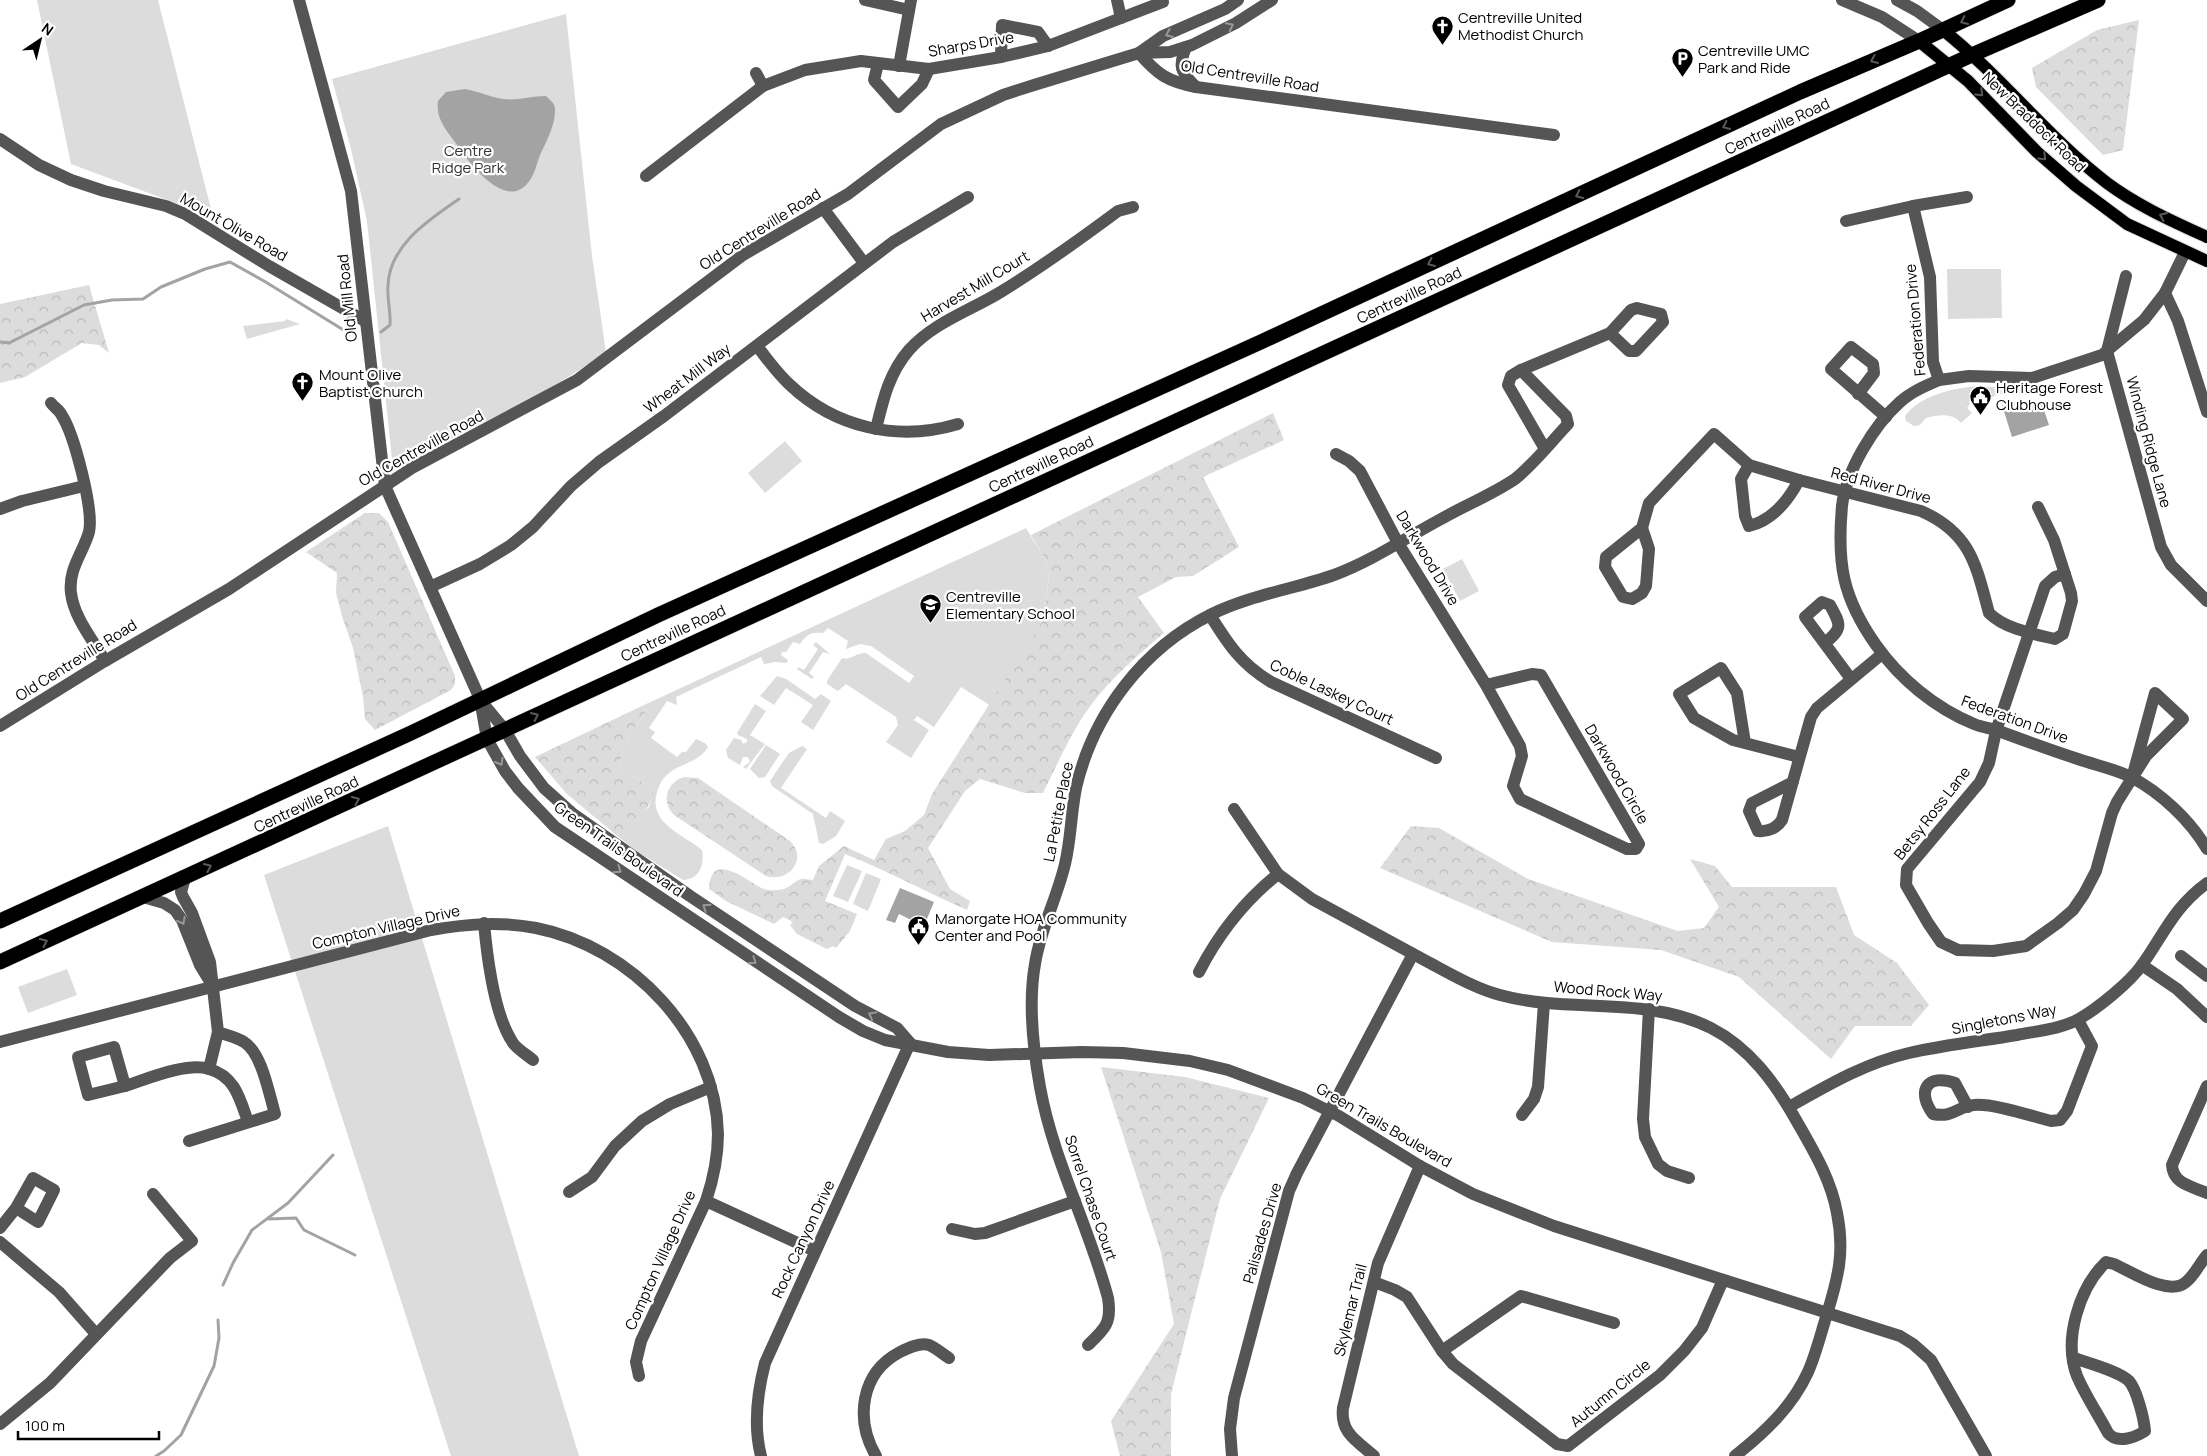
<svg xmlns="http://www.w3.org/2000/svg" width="2207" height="1456" font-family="Manrope,sans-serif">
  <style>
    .green { fill: #dcdcdc }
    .forest { fill: url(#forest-crowns) }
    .water { fill: #a3a3a3 }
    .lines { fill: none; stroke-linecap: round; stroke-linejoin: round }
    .stream { stroke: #a3a3a3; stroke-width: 3 }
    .major-casing { stroke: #dbdbdb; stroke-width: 14 }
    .highway-casing { stroke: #dbdbdb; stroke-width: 16 }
    .minor { stroke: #555; stroke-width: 12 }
    .major { stroke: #000; stroke-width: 12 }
    .highway { stroke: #000; stroke-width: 15 }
    .oneway { stroke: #595959 }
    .oneway2 { stroke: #999 }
    .labels { text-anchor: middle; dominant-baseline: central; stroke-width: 4.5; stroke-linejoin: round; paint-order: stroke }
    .poi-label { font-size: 15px; fill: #000; stroke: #fff; text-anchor: start }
    .street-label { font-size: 15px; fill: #000; stroke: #fff }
    .park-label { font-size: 15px; fill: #333; stroke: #fff }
  </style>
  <defs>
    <pattern id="forest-crowns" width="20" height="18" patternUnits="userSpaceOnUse" patternTransform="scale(1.25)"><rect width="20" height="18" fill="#dcdcdc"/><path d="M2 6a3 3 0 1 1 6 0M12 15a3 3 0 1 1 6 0" fill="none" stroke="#bbb"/></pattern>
  </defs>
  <rect width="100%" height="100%" fill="#fff"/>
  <!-- green -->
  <g class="green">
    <polygon points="37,0 158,0 213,217 71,164"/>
    <path d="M566 14 592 256 606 352C542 398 469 429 399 464L392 459 367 221 351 149 332 79Z"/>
    <polygon points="1947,269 2001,269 2002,318 1948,319"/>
    <polygon points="286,319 300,324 247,339 243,326 285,321"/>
    <path d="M1978 386 2023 389 2049 387 2050 392 2026 395 1999 394 1990 398 1986 393 1979 399 1976 397 1969 402 1970 404 1967 408 1972 413 1961 423C1952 412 1938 415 1926 418L1920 425 1914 426 1906 421 1905 416C1920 395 1954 388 1978 386Z"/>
    <polygon points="785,441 802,461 765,493 748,473"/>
    <path d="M1026 528 1046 561 1049 577 1043 620 991 706 961 687 934 727 917 716 914 720 929 730 911 758 886 742 898 725 896 717 846 684 838 691 827 684V681L842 658C850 661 857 652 866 653L909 683 914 676 871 646 860 644 846 649 848 641 828 628 823 633C811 632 807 634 800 644L793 642 786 652H782L781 655 788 660 787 663 775 662 764 664 761 657 676 697 677 705 667 701 649 728 655 732 651 738 677 757 682 752H686L696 739 705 743 708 747C694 770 663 760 656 797 654 806 658 816 664 822 675 834 690 840 702 850 705 865 699 880 683 880L638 852 616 835 649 807 654 788 631 776H625L619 770C622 746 629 733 645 714L644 705Z"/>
    <polygon points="1462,559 1479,591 1460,601 1443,569"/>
    <polygon points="816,642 830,654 823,652 809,673 814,677 812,679 797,669 798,667 804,670 818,649 813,645"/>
    <polygon points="777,676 786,679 815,699 821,694 831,701 813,730 801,722 813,705 786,688 774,705 760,696"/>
    <polygon points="755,704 766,711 750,735 765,744 746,769 743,767 750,762 748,757 743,757 740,765 728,758 726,750 734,738 741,740 743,744 747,742 747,739 738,735 737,733"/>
    <polygon points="766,745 780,754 765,777 759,778 750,769"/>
    <polygon points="802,746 807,749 781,788 826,818 830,811 845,821 836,836 823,844 819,843 813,814 772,786 770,781 789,753"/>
    <polygon points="388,826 579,1456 451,1456 264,875"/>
    <polygon points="847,865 862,871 848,902 833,896"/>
    <polygon points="866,873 881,879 868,911 853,904"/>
    <polygon points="67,969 77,995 28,1013 18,987"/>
  </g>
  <!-- forest -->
  <g class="forest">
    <polygon points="2139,20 2123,150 2103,155 2036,87 2032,68 2097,30"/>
    <polygon points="89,285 109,353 99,345 82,343 25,377 0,383 0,304"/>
    <path d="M1273 413 1284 440 1203 477 1239 547 1193 576 1176 577 1138 597 1164 633C1138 655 1111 678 1091 705 1071 732 1058 763 1043 793H1025L980 779 965 791 928 848 950 889 970 901 967 910C926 892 886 870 845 854L825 901 857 914 850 931 836 948 833 946 827 949 797 934 790 925 793 922 783 917 774 924 726 901 709 889C710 851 744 878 758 886 764 890 771 891 777 890 790 890 793 881 801 879 804 878 810 880 813 880L819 866 844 846 874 860 886 839 905 831 924 815 932 794 1043 620 1049 577 1046 561 1031 535Z"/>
    <polygon points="365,513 379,513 388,522 455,676 455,684 451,690 375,730 365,719 363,697 353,648 342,616 336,593 337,573 306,552"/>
    <path d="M644 705 645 714C629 733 622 746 619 770L625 776H631L654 788C650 814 636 819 616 835L567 794 535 757Z"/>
    <path d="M684 777 698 778 790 841C808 859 789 883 766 876L674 815C661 801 666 783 684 777Z"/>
    <polygon points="1411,826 1439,828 1528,879 1678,931 1704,928 1719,907 1690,859 1715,866 1732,887 1836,887 1854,935 1897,963 1929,1005 1911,1026 1855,1026 1831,1059 1739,977 1661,950 1552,942 1380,868"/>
    <polygon points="1101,1067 1185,1077 1269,1098 1220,1199 1171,1394 1171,1456 1120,1456 1111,1421 1174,1324 1161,1252"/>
  </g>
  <!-- water -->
  <g class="water">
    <path d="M465 89C478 91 490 97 503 99 517 101 531 96 546 96 550 100 556 104 555 111 555 126 546 142 540 155 537 163 535 173 530 180 508 214 470 164 457 145 448 132 435 119 438 101L446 92Z"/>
    <polygon points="2016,401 2018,409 2041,401 2049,425 2012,437 2002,405"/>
    <polygon points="900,888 934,902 924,926 899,914 895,923 886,920"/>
  </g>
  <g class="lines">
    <!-- stream -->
    <g class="stream">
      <path d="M381 332 390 325C391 312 387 299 388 286 389 245 429 220 459 199"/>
      <polyline points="0,342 9,343 84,305 112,300 143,299 161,287 205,269 230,262 264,281 350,334"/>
      <polyline points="268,1219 296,1218 304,1230 355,1255"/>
      <polyline points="223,1285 233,1263 252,1230 288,1203 333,1155"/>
      <polyline points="156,1456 164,1451 181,1435 214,1366 219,1338 218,1320"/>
    </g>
    <defs>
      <g id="major">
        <path d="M1943 30C2002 77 2047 137 2107 183 2138 206 2172 221 2207 237"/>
        <polyline points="1919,41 1968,81 2037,152 2076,186 2127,224 2207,261"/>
      </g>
      <g id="highway">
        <polyline points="0,921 411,733 658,615 1263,341 1800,92 1919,41 2008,0"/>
        <polyline points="0,962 1974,54 2098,0"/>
      </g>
    </defs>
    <!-- major casing -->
    <use href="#major" class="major-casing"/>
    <!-- highway casing -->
    <use href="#highway" class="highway-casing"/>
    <!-- minor -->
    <g class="minor">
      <polyline points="299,0 351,191 385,486 480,699 487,739 505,771 518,788 555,827 839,1017 863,1031 885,1040 948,1052 989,1055 1082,1052 1123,1053 1190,1061 1228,1070 1303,1098 1339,1116 1420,1166 1473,1194 1554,1226 1900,1336 1913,1344 1931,1360 1986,1456"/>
      <polyline points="865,0 909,10"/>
      <polyline points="1117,0 1121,18"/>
      <polyline points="1842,0 1882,17 1919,41"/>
      <polyline points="1897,0 1917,11 1943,30"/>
      <path d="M1186 47C1178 67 1180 71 1196 87"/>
      <path d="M1139 53C1158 75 1167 81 1196 87L1554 135"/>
      <polyline points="1139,53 1163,36 1225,9 1238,0"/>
      <polyline points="1001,57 1002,25 1038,32 1048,46"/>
      <polyline points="878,64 874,80 898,107 922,84 929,69"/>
      <polyline points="899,66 911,0"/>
      <polyline points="756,73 763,86"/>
      <polyline points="0,139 39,165 71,180 104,191 166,206 185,214 269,266 365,321"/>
      <polyline points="646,176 763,86 805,70 861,61 929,69 1001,57 1048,46 1163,2 1162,0"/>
      <path d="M1913 206 1930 277 1933 362 1939 380C1925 386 1911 392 1900 402 1874 425 1846 471 1842 506 1837 563 1842 597 1876 645 1900 679 1935 708 1974 724 1981 727 1989 728 1996 730 2023 740 2050 750 2078 759 2095 765 2115 769 2131 777 2161 793 2190 820 2207 849"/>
      <polyline points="823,208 864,263"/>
      <polyline points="1846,221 1913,206 1967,197"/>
      <polyline points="2126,276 2107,351 2161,547 2171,565 2207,601"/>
      <polyline points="2165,293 2178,321 2207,412"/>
      <path d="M757 346C767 359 777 373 789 384 835 428 898 442 958 424"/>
      <polyline points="1521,370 1511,376 1508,385 1545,449"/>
      <polyline points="1939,380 1969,376 2032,378 2102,355 2144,320 2165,293 2185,252"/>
      <polyline points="1858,394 1874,373 1873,364 1851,347 1831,369 1886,417"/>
      <path d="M51 403C54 407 59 410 61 414 74 433 94 510 89 532 83 553 68 569 71 593 74 618 93 640 105 661"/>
      <path d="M876 429C883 400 889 373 909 350 933 323 969 311 999 293 1040 268 1079 240 1118 211L1133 207"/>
      <polyline points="1336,454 1349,461 1360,471 1398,543 1486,685 1520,746 1522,756 1513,786 1520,799 1627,849 1636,849 1639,844 1541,675 1532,674 1486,685"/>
      <path d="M1749 465 1741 479 1745 516 1749 526C1773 520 1788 501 1799 480"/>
      <polyline points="0,509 22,501 84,486"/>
      <path d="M1642 528 1606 557 1605 567 1623 597 1632 599 1642 593 1646 586 1649 549 1642 528 1649 503 1714 434 1749 465 1799 480 1921 511C1971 533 1976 565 1989 613 2005 629 2034 634 2055 639L2063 634 2072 601 2071 593 2054 540 2038 507"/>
      <polyline points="2065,574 2055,577 2045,586 1996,731 1989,763 1980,782 1907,869 1906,885 1928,923 1941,942 1958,950 1993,951 2026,946 2058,923 2073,910 2084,894 2096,871 2112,813 2117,802 2146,756 2183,719 2155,693 2132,778"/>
      <polyline points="430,587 480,564 511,545 533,527 571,486 599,462 664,416 893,242 968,197"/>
      <path d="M1210 615C1228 644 1241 664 1271 682L1436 758"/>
      <path d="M1825 643C1843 628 1841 625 1830 605L1822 602 1805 617 1851 679"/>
      <polyline points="481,701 505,730 520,756 544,788 573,814 690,896 855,1006 897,1028 910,1043"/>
      <polyline points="0,726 105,661 229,589 412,468 577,380 743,255 848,194 941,124 1003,95 1034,85 1139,53 1170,52 1192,45 1236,23 1272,0"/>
      <polyline points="1745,743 1737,693 1721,668 1679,694 1694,718 1733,740 1799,757"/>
      <path d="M1793 782 1752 803 1749 811 1758 831C1768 832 1777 828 1782 820L1811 717 1817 708 1882 654"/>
      <path d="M1234 809 1278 874 1312 899C1351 920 1389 941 1428 962 1451 974 1474 988 1500 995 1569 1014 1645 995 1711 1028 1750 1048 1775 1083 1796 1120 1813 1150 1831 1179 1837 1213 1845 1252 1838 1278 1827 1314 1821 1333 1816 1354 1808 1372 1792 1407 1765 1432 1735 1456"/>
      <path d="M185 878 181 892 183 897 192 913 210 962 218 1032C226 1035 237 1037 244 1042 262 1053 269 1094 275 1114L189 1141"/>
      <polyline points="143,897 164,903 175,910 182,920 200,965 211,983"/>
      <path d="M484 923C487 956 494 1015 513 1043 517 1049 527 1055 533 1060"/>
      <polyline points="2181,956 2207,976"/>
      <polyline points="2142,965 2177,989 2207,1017"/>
      <path d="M1199 972C1219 933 1243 902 1278 874"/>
      <polyline points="1649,1009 1643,1119 1645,1137 1658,1164 1667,1171 1689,1178"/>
      <path d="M0 1042 431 930C467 924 500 921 536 928 632 947 716 1035 718 1134 718 1157 713 1180 706 1201L641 1341 636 1362 639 1376"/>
      <polygon points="114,1047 125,1086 88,1095 78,1057"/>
      <path d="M209 1069C235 1076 240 1099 248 1122"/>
      <path d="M125 1086C147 1079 187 1062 209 1069L218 1032"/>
      <path d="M2207 1086 2172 1165C2173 1184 2191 1186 2207 1193"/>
      <path d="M1789 1107C1828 1085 1865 1063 1909 1053 1944 1045 1981 1041 2017 1035 2037 1031 2061 1029 2079 1019 2098 1008 2129 983 2142 965 2164 934 2174 907 2207 883"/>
      <path d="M1968 1107 1955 1083C1927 1073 1916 1091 1933 1114 1954 1118 1958 1106 1974 1105 1993 1103 2031 1116 2051 1121L2060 1120 2067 1111 2092 1046 2078 1020"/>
      <polyline points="1522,1115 1534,1099 1538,1087 1544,1003"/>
      <polyline points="569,1192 592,1177 615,1146 642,1121 670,1104 711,1087"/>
      <polyline points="706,1201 815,1251"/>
      <polyline points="0,1228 16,1208 33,1178 54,1190 38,1222 16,1208"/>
      <polyline points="952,1229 975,1234 985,1233 1075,1201"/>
      <polyline points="0,1242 59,1292 96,1334"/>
      <polyline points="1374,1282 1395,1290 1407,1297 1442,1351 1453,1364 1557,1444 1568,1446 1660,1375 1684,1351 1702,1328 1723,1280"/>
      <path d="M1088 1345C1105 1329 1112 1323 1108 1298 1089 1226 1053 1160 1040 1087 1033 1048 1028 1003 1035 964 1040 930 1057 898 1065 864 1071 839 1071 813 1076 788 1093 714 1143 648 1212 614 1251 595 1294 589 1334 575 1372 561 1407 537 1443 518 1466 505 1493 494 1515 479 1533 465 1552 441 1568 424L1566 416 1521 370 1610 333 1631 310 1637 308 1661 314 1663 322 1636 351H1629L1610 333"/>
      <polyline points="1442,1351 1521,1296 1614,1323"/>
      <path d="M2074 1358C2088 1363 2119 1371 2129 1381 2137 1390 2144 1419 2145 1431 2134 1438 2117 1444 2108 1433 2098 1414 2085 1395 2077 1376 2063 1340 2079 1288 2106 1262L2114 1264C2132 1272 2169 1297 2186 1282 2194 1276 2200 1263 2207 1255"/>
      <polyline points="0,1424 50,1383 170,1258 192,1241 153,1194"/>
      <path d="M761 1456C753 1425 757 1394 765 1363L910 1043"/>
      <path d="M876 1456C855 1420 860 1373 900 1352 908 1348 920 1342 929 1345 936 1348 943 1354 949 1358"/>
      <polyline points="1232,1456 1230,1429 1234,1398 1289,1191 1297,1173 1413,954"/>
      <path d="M1374 1456C1357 1441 1340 1433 1343 1408L1378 1263 1420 1166"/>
    </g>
    <!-- major -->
    <use href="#major" class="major"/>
    <!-- highway -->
    <use href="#highway" class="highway"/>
  </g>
  <!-- one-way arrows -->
  <defs><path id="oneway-chevron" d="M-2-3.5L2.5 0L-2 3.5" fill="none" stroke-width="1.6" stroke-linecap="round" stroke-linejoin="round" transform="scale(1.25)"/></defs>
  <g class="oneway">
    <use href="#oneway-chevron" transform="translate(1964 21) rotate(155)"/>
    <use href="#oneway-chevron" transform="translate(1874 60) rotate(157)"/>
    <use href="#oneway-chevron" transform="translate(1980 93) rotate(44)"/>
    <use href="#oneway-chevron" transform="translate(1726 126) rotate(155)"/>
    <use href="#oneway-chevron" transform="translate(2043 157) rotate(44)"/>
    <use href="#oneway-chevron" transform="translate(1579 195) rotate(155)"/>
    <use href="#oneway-chevron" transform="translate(2163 216) rotate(-155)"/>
    <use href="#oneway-chevron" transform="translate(1431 263) rotate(156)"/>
    <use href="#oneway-chevron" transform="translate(535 716) rotate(-25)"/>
    <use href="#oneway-chevron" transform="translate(356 800) rotate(-25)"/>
    <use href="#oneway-chevron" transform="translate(208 867) rotate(-24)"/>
    <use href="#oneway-chevron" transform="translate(44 942) rotate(-24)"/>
  </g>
  <g class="oneway2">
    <use href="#oneway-chevron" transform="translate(1230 26) rotate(-27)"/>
    <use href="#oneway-chevron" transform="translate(1169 34) rotate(157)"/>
    <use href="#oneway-chevron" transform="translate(500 762) rotate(60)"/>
    <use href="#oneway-chevron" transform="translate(618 870) rotate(34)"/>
    <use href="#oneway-chevron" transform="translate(706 907) rotate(-146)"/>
    <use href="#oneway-chevron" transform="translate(182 921) rotate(61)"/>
    <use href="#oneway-chevron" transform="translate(753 961) rotate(34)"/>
    <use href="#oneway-chevron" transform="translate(872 1015) rotate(-151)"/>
  </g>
  <!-- icons -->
  <defs>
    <symbol id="church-pin" viewBox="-11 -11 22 30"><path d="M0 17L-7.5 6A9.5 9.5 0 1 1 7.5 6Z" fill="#000" stroke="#fff"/><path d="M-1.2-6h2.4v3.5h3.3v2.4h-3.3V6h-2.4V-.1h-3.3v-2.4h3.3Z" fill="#fff"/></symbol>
    <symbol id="parking-pin" viewBox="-11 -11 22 30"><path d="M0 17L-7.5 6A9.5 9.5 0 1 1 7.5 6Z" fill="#000" stroke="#fff"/><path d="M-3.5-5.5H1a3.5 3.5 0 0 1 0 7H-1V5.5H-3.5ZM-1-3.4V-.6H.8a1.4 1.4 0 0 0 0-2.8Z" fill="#fff"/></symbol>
    <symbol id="civic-pin" viewBox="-11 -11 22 30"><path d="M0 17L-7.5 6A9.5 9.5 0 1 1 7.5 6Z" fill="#000" stroke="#fff"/><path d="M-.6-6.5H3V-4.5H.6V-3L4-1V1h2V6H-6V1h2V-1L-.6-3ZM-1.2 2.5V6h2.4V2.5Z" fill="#fff"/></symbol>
    <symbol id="school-pin" viewBox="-11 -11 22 30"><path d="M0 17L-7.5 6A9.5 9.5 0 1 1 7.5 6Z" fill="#000" stroke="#fff"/><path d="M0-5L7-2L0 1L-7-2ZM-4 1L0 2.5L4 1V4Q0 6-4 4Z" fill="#fff"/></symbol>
  </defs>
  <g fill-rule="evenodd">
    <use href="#church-pin" x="1430" y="14" width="25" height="34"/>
    <use href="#parking-pin" x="1670" y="46" width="25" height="34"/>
    <use href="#church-pin" x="290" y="370" width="25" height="34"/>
    <use href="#civic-pin" x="1968" y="384" width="25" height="34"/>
    <use href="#school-pin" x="918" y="592" width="25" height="34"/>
    <use href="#civic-pin" x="906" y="914" width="25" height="34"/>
  </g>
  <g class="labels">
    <!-- poi labels -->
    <g class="poi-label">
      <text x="1458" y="17">Centreville United<tspan x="1458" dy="17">Methodist Church</tspan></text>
      <text x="1698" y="50">Centreville UMC<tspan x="1698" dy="17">Park and Ride</tspan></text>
      <text x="319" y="374">Mount Olive<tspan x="319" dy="17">Baptist Church</tspan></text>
      <text x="1996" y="387">Heritage Forest<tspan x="1996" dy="17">Clubhouse</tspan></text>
      <text x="946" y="596">Centreville<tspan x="946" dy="17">Elementary School</tspan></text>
      <text x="935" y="918">Manorgate HOA Community<tspan x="935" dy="17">Center and Pool</tspan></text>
    </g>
    <!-- street labels -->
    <g class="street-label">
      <text transform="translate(971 44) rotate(-10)">Sharps Drive</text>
      <text transform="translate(1250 76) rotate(9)">Old Centreville Road</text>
      <text transform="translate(2034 122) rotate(44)">New Braddock Road</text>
      <text transform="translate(1777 126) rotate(-25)">Centreville Road</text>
      <text transform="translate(234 227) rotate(30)">Mount Olive Road</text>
      <text transform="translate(760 229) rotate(-32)">Old Centreville Road</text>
      <text transform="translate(975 286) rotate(-31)">Harvest Mill Court</text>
      <text transform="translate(1409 295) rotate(-25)">Centreville Road</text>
      <text transform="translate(347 298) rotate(-96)">Old Mill Road</text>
      <text transform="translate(1915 320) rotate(-95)">Federation Drive</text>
      <text transform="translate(687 378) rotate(-37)">Wheat Mill Way</text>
      <text transform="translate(2149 442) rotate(75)">Winding Ridge Lane</text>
      <text transform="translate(421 448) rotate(-29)">Old Centreville Road</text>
      <text transform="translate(1041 464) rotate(-25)">Centreville Road</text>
      <text transform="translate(1881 485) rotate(15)">Red River Drive</text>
      <text transform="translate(1428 558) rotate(59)">Darkwood Drive</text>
      <text transform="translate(673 633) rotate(-25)">Centreville Road</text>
      <text transform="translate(76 660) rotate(-32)">Old Centreville Road</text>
      <text transform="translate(1332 692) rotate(25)">Coble Laskey Court</text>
      <text transform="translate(2015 719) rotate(20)">Federation Drive</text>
      <text transform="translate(1617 774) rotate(60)">Darkwood Circle</text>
      <text transform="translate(306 804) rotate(-25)">Centreville Road</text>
      <text transform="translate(1058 812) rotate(-79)">La Petite Place</text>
      <text transform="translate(1932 813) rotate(-52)">Betsy Ross Lane</text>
      <text transform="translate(619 849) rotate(35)">Green Trails Boulevard</text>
      <text transform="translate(386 927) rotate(-13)">Compton Village Drive</text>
      <text transform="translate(1608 991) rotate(5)">Wood Rock Way</text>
      <text transform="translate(2004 1019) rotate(-11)">Singletons Way</text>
      <text transform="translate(1384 1125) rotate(30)">Green Trails Boulevard</text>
      <text transform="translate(1091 1198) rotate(71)">Sorrel Chase Court</text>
      <text transform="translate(1262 1233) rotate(-74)">Palisades Drive</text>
      <text transform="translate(803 1239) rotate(-65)">Rock Canyon Drive</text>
      <text transform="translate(660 1260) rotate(-66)">Compton Village Drive</text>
      <text transform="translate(1350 1310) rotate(-76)">Skylemar Trail</text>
      <text transform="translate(1610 1393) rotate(-39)">Autumn Circle</text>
    </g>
    <!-- park labels -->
    <g class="park-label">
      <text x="468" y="150">Centre<tspan x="468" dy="17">Ridge Park</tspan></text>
    </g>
  </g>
  <!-- north arrow -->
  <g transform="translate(40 40) rotate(35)" stroke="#ffffff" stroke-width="4" paint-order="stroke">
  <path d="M0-4L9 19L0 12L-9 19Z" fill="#000000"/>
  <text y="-8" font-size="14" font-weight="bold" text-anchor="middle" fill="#000000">N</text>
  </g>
  <!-- scale -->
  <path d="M18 1431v8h141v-8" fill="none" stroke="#000000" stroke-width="2.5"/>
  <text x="25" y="1431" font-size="15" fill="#000000" stroke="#ffffff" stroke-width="4" paint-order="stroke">100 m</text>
</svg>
